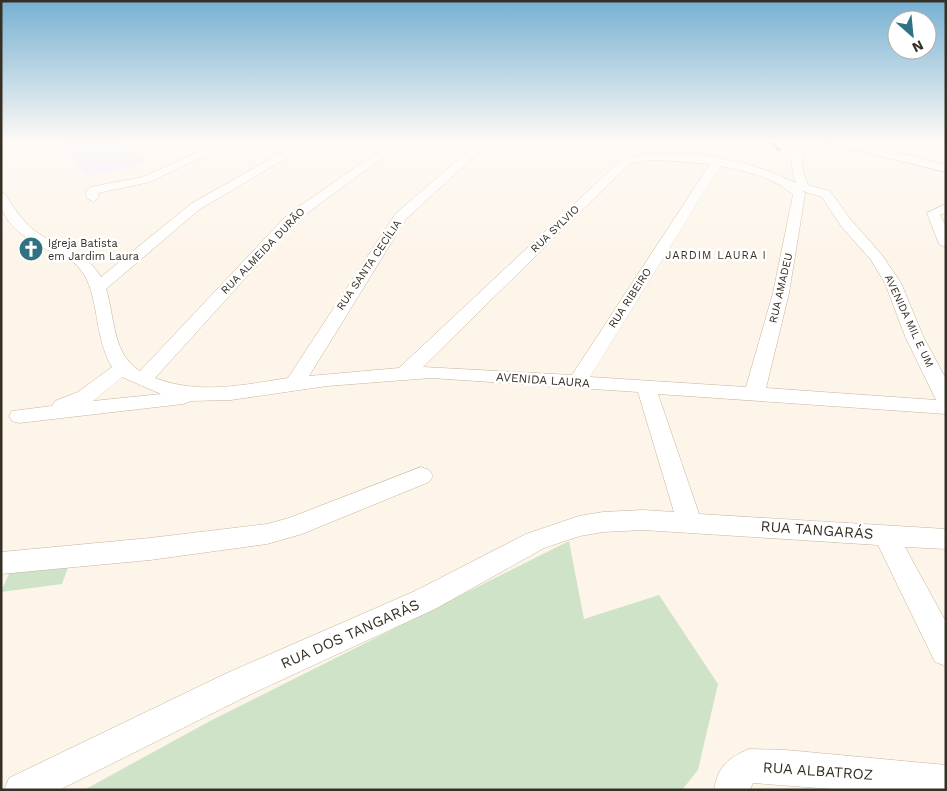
<svg xmlns="http://www.w3.org/2000/svg" width="947" height="791" font-family="'Work Sans',sans-serif">
  <style>
    .industrial { fill: #eee9ff }
    .green { fill: #cee3c8 }
    .lines { fill: none; stroke-linecap: round; stroke-linejoin: round }
    .stream { stroke: #6cabb2; stroke-width: 3 }
    .street-casing { stroke: #c6b599; stroke-width: 1 }
    .street { fill: #fff; fill-rule: evenodd }
    .labels { text-anchor: middle; dominant-baseline: central; stroke-width: 5; stroke-linejoin: round; paint-order: stroke }
    .far-street-label { font-size: 11px; fill: #362f24; stroke: #fff }
    .far-poi-label { font-size: 11px; fill: #362f24; stroke: #fff; text-anchor: start }
    .far-neighbourhood-label { font-size: 11px; letter-spacing: 1px; fill: #362f24; stroke: #fff }
    .street-label { font-size: 12px; fill: #362f24; stroke: #fff }
    .near-street-label { font-size: 15px; fill: #362f24; stroke: #fff }
  </style>
  <rect width="100%" height="100%" fill="#fdf5ea"/>
  <!-- industrial -->
  <polygon class="industrial" points="57,141 121,141 144,160 130,168 87,176"/>
  <!-- green -->
  <g class="green">
    <polygon points="569,541 584,619 659,595 718,684 698,770 682,790 84,790 210,721"/>
    <polygon points="70,562 62,584 1,592 11,569"/>
  </g>
  <g class="lines">
    <!-- stream -->
    <polyline class="stream" points="769,141 779,150"/>
    <defs>
      <g id="street">
        <polygon points="7,141 20,141 1,150 1,143"/>
        <polygon points="138,141 152,141 141,147 133,147 133,143"/>
        <polygon points="222,141 235,141 150,182 98,193 99,198 93,202 87,198 86,192 90,187 143,177"/>
        <path d="M303 141H315L200 209 106 289C115 317 112 354 140 371L288 214 394 141H405L298 220 155 378C200 395 242 385 288 378L396 213 480 141H491L406 219 309 376 399 368 620 161C667 146 725 156 771 172 779 175 787 180 796 183 791 168 788 152 801 141H812C800 157 800 165 808 185L830 191 851 220 882 255 901 283 923 336 946 379V414L658 394 699 514 946 529V549L905 547 946 622V666L935 662 878 545 643 530 603 532 580 536 544 548 435 609 249 695 59 790H4L9 778 227 673 415 591 526 534 579 516 603 512 643 510 674 512 638 392 431 378 327 386 231 400 191 401 183 404 19 423 12 421 9 416 12 411 52 406 55 401 78 392 112 367C93 336 100 293 80 269 73 259 60 256 50 251 33 243 9 229 2 209 0 204 1 198 1 193L5 194C14 208 22 221 35 231 61 250 82 247 101 277L192 203ZM661 160 710 164 572 375 423 367 628 165 640 161ZM720 166C746 171 773 177 793 195L773 293 746 387 590 377ZM803 191 822 197 841 226 871 260 885 283 905 336 936 400 766 388 789 293 805 194ZM122 377 161 394 93 401Z"/>
        <path d="M660 141H704C695 150 669 149 660 141Z"/>
        <path d="M819 141C861 139 905 155 946 165V172Z"/>
        <polygon points="946,204 946,213 940,215 946,227 946,248 939,244 927,213"/>
        <polygon points="421,467 429,470 433,476 429,482 302,534 267,544 150,560 1,574 1,552 150,538 267,524 289,518"/>
        <path d="M749 749 786 750 946 765V790H845L753 783 750 790H714C718 766 728 758 749 749Z"/>
      </g>
    </defs>
    <!-- street casing -->
    <use href="#street" class="street-casing"/>
    <!-- street -->
    <use href="#street" class="street"/>
  </g>
  <!-- sky -->
  <linearGradient id="sky" x2="0" y2="1"><stop stop-color="#76b0d2"/><stop offset="0.56" stop-color="#fefaf6"/><stop offset="1" stop-color="#fefaf6" stop-opacity="0"/></linearGradient>
  <rect width="947" height="252" fill="url(#sky)"/>
  <!-- icons -->
  <defs>
    <symbol id="church-disc" viewBox="-11 -11 22 22"><circle r="9.5" fill="#307284" stroke="#fff"/><path d="M-1.2-6h2.4v3.5h3.3v2.4h-3.3V6h-2.4V-.1h-3.3v-2.4h3.3Z" fill="#fff"/></symbol>
  </defs>
  <g fill-rule="evenodd">
    <use href="#church-disc" x="17" y="235" width="28" height="28"/>
  </g>
  <g class="labels">
    <!-- far-street labels -->
    <g class="far-street-label">
      <text transform="translate(555 229) rotate(-44)">RUA SYLVIO</text>
      <text transform="translate(263 251) rotate(-46)">RUA ALMEIDA DURÃO</text>
      <text transform="translate(369 265) rotate(-56)">RUA SANTA CECÍLIA</text>
      <text transform="translate(781 288) rotate(-77)">RUA AMADEU</text>
      <text transform="translate(630 298) rotate(-57)">RUA RIBEIRO</text>
      <text transform="translate(909 321) rotate(65)">AVENIDA MIL E UM</text>
    </g>
    <!-- far-poi labels -->
    <g class="far-poi-label">
      <text x="48" y="243">Igreja Batista<tspan x="48" dy="13">em Jardim Laura</tspan></text>
    </g>
    <!-- far-neighbourhood labels -->
    <g class="far-neighbourhood-label">
      <text x="716" y="255">JARDIM LAURA I</text>
    </g>
    <!-- street labels -->
    <g class="street-label">
      <text transform="translate(543 380) rotate(4)">AVENIDA LAURA</text>
    </g>
    <!-- near-street labels -->
    <g class="near-street-label">
      <text transform="translate(817 530) rotate(4)">RUA TANGARÁS</text>
      <text transform="translate(350 634) rotate(-24)">RUA DOS TANGARÁS</text>
      <text transform="translate(818 771) rotate(4)">RUA ALBATROZ</text>
    </g>
  </g>
  <!-- border -->
  <rect width="947" height="791" fill="none" stroke="#362f24" stroke-width="5"/>
  <!-- north arrow -->
  <g transform="translate(912 35) rotate(153)"><circle r="24" fill="#ffffff" stroke="#afaca7"/>
  <path d="M0-4L9 19L0 12L-9 19Z" fill="#307284"/>
  <text y="-8" font-size="14" font-weight="bold" text-anchor="middle" fill="#362f24">N</text>
  </g>
</svg>
